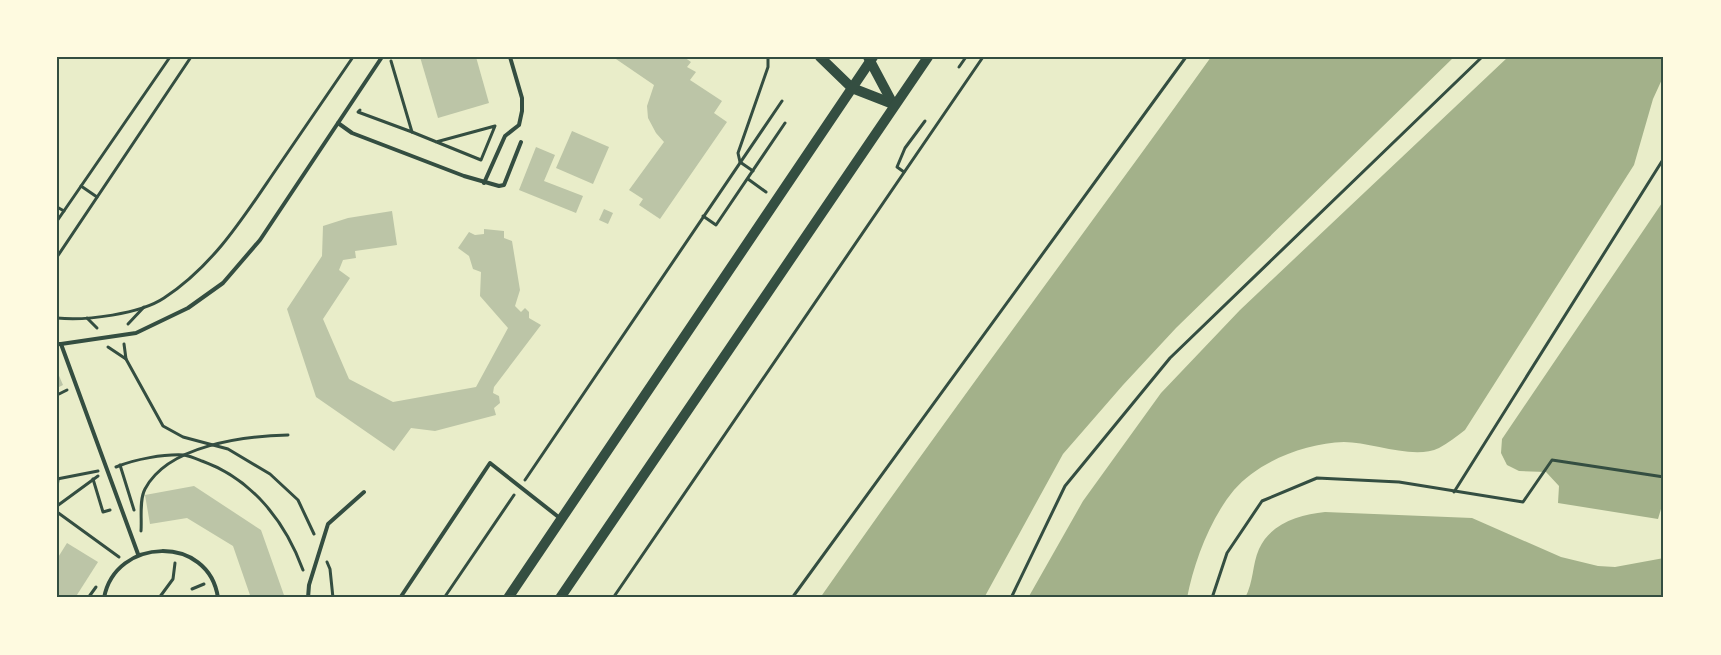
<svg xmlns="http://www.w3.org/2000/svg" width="1721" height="655" font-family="'Roboto Serif',serif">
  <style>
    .water { fill: #a3b18a }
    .building { fill: #bcc5a7 }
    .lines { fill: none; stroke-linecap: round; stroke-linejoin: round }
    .path { stroke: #344e41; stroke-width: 3 }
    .service { stroke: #344e41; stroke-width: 4 }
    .secondary { stroke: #344e41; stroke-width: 10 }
    .neatline { fill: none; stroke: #344e41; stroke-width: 2 }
  </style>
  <rect width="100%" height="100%" fill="#e9edc9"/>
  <!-- water -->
  <g class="water">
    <path d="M1211 57H1454L1176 328 1123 385 1063 454 984 598H820C947 416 1081 238 1211 57Z"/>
    <path d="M1508 57H1664V75L1653 99 1634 165 1465 430C1457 436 1448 443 1439 448 1414 460 1371 442 1344 442 1306 443 1259 461 1234 490 1210 519 1194 562 1187 598H1028L1083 501 1161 393 1240 310Z"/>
    <polygon points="1664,200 1664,499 1658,519 1558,503 1559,486 1546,472 1519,471 1507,465 1501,453 1502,439"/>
    <path d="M1325 512 1472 518 1561 557 1598 566 1615 567 1664 558V598H1245C1254 581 1252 565 1259 549 1271 523 1299 515 1325 512Z"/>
  </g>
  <!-- building -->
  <g class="building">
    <polygon points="420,57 476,57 489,103 438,118"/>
    <polygon points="613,57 684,57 691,62 687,67 696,72 690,80 722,101 714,113 727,122 660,219 639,205 643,199 629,190 664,142 656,133 648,118 647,106 654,85"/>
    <polygon points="572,131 609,147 593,184 556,168"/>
    <polygon points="536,147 555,155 544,181 583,196 576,213 519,190"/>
    <polygon points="604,209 613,213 608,224 599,220"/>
    <polygon points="392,211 397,245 355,251 356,258 343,260 339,270 350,278 323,319 349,379 393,402 476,387 508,328 480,296 481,272 473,269 469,256 458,248 469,232 475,235 484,234 484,229 504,231 504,238 512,241 520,290 515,306 521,312 525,308 529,312 529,318 541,325 494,387 493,393 499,396 500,403 494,408 496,415 435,431 411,428 394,451 316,397 287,309 322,256 323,226 348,218"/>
    <polygon points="57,371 63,385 57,388"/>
    <polygon points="194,486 261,530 285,598 251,598 233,546 187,518 150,524 145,495"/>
    <polygon points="67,543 98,562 75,598 57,598 57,559"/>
  </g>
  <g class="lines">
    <!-- path -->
    <g class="path">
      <polyline points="959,67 966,57"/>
      <polyline points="360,110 358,112 412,132 391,61"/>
      <polyline points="412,132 481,160 495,126 436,142"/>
      <polyline points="753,171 740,162 738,153 768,67 768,57"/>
      <polyline points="904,172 897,167 905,148 925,121"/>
      <polyline points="748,179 766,192"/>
      <polyline points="81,186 97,197"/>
      <polyline points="57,207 64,211"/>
      <polyline points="703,216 716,225 785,123"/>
      <polyline points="57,221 170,57"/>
      <polyline points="57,257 191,57"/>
      <path d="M57 318C86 321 140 314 164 298 213 266 243 218 275 171 301 133 327 95 353 57"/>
      <polyline points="87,318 97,328"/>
      <polyline points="128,324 144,307"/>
      <polyline points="124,344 126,359"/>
      <polyline points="108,347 126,359 163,426 183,437 228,449 270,474 298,500 314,534"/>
      <polyline points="57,395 67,390"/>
      <polyline points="120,465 134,510"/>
      <path d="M116 467C135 459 164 454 184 455 190 456 197 459 202 461 252 479 285 521 303 570"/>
      <polyline points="57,479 98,471"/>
      <polyline points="93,479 103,512 110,510"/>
      <polyline points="525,480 782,101"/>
      <polyline points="57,488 58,479"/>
      <polyline points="1454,492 1664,158"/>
      <polyline points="57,506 98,476"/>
      <polyline points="57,512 119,557"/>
      <path d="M141 531C142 518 139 500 145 489 168 445 245 436 288 435"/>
      <polyline points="327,562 330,569 333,598"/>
      <polyline points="192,589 204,584"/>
      <polyline points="88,598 96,587"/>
      <polyline points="159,598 173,579 175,563"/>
      <polyline points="444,598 514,495"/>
      <polyline points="613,598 983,57"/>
      <polyline points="792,598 1186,57"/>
      <polyline points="1011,598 1065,486 1170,358 1482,57"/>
      <polyline points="1212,598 1227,553 1262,501 1317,478 1399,482 1523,502 1552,460 1664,477"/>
    </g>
    <!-- service -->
    <g class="service">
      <polyline points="382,57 338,123 352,133 464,176 499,186 504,185 521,142"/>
      <polyline points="484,183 505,136 519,125 522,111 522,98 510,57"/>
      <polyline points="57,344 61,344 138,554"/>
      <polyline points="61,344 136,333 188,308 223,283 260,240 338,123"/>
      <path d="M104 598C115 537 209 534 218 598"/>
      <polyline points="308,598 309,585 328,524 364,492"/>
      <polyline points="400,598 490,463 561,519"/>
    </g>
    <!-- secondary -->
    <g class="secondary">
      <polyline points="820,57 852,88 893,104"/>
      <polyline points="868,57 893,104"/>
      <polyline points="508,598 873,57"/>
      <polyline points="560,598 928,57"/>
    </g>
  </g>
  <!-- border -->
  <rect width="1721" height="655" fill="none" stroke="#fefae0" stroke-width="117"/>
  <rect x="58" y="58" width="1604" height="538" class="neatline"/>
</svg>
